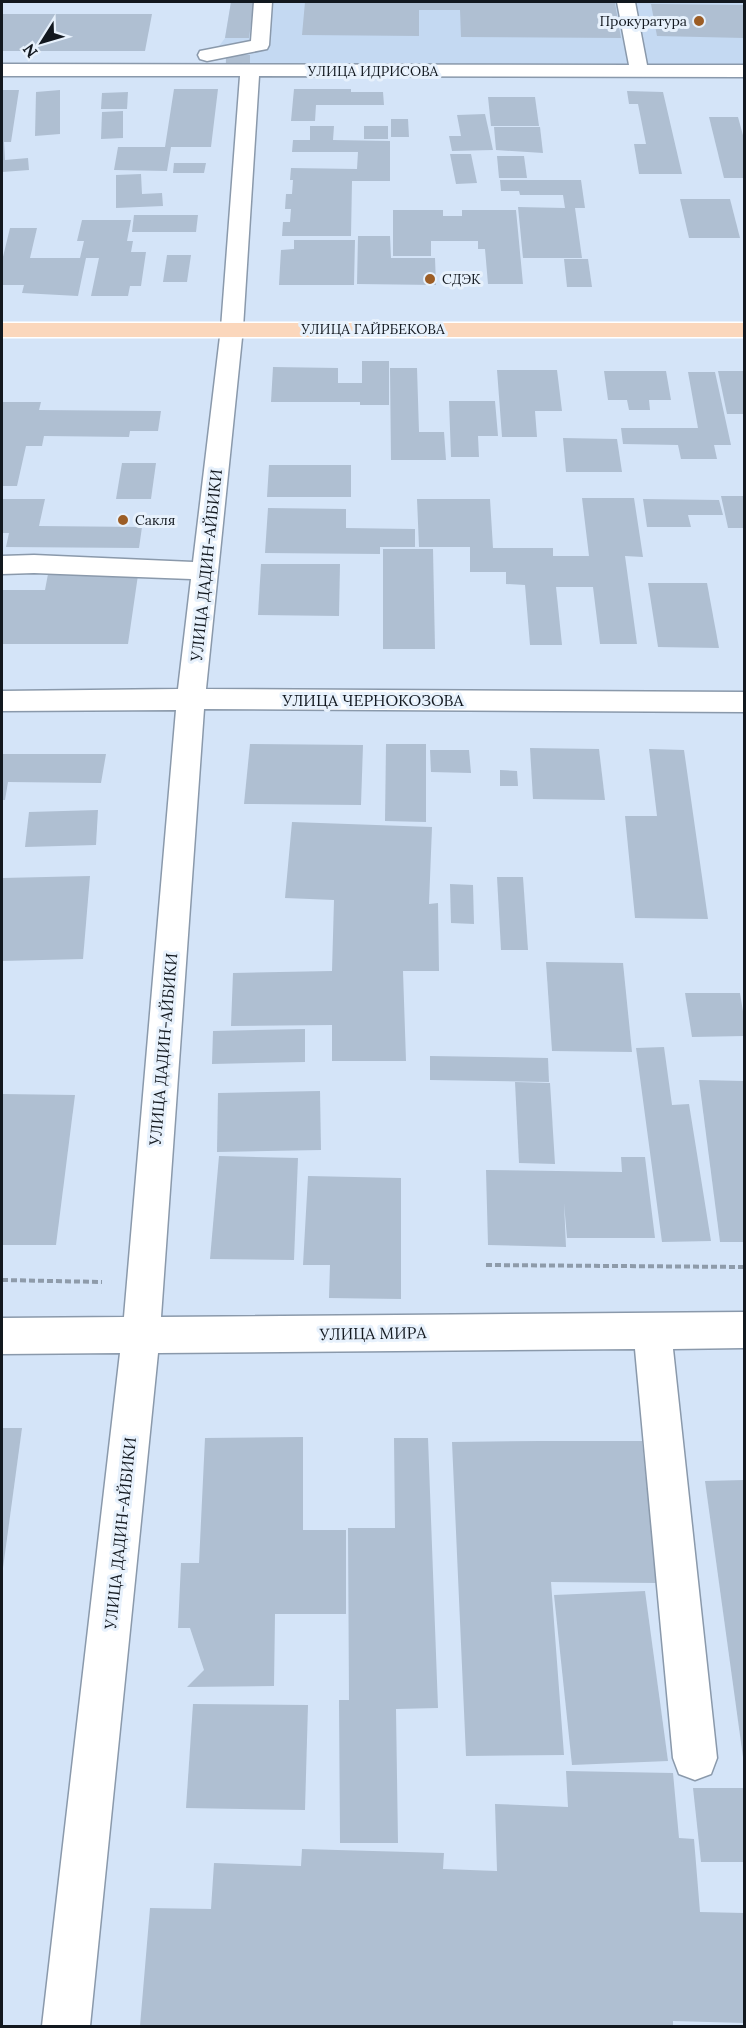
<svg xmlns="http://www.w3.org/2000/svg" width="746" height="2028" font-family="Lora,serif">
  <style>
    .built { fill: #c4d9f2 }
    .building { fill: #afbfd2 }
    .lines { fill: none; stroke-linecap: round; stroke-linejoin: round }
    .minor-casing { stroke: #8a99ab; stroke-width: 3 }
    .major-casing { stroke: #fff; stroke-width: 3 }
    .path { stroke: #8e9baa; stroke-width: 4; stroke-dasharray: 6 3; stroke-linecap: butt }
    .minor { fill: #fff; fill-rule: evenodd }
    .major { fill: #fbd7bc; fill-rule: evenodd }
    .poi-dot { fill: #9c5d25; stroke: #e7f1fc; stroke-width: 2 }
    .labels { text-anchor: middle; dominant-baseline: central; stroke-width: 6; stroke-linejoin: round; paint-order: stroke }
    .far-poi-label { font-size: 14px; fill: #12181f; stroke: #e7f1fc; text-anchor: start }
    .far-street-label { font-size: 14px; fill: #12181f; stroke: #e7f1fc }
    .street-label { font-size: 16px; fill: #12181f; stroke: #e7f1fc }
  </style>
  <rect width="100%" height="100%" fill="#d4e4f8"/>
  <!-- built -->
  <polygon class="built" points="231,2 744,2 744,71 225,73 226,55 212,56 225,38"/>
  <!-- building -->
  <g class="building">
    <polygon points="231,2 254,2 249,38 225,38"/>
    <polygon points="305,2 615,3 621,38 461,37 460,10 419,10 419,36 302,35"/>
    <polygon points="651,4 744,5 744,38 657,36"/>
    <polygon points="2,14 152,14 145,51 2,51"/>
    <polygon points="226,55 250,55 250,67 226,68"/>
    <polygon points="174,89 218,89 211,147 171,147 167,171 114,170 118,147 165,147"/>
    <polygon points="294,89 351,89 351,92 383,92 384,105 316,105 315,121 291,121"/>
    <polygon points="2,90 19,90 11,142 4,142 5,160 28,158 29,170 2,172"/>
    <polygon points="60,90 60,134 35,136 36,92"/>
    <polygon points="627,91 663,92 682,174 639,174 634,144 646,144 638,104 629,104"/>
    <polygon points="128,92 127,109 101,109 102,93"/>
    <polygon points="488,97 535,97 539,126 491,126"/>
    <polygon points="123,111 123,138 101,139 102,112"/>
    <polygon points="485,114 493,150 452,151 449,136 461,136 457,115"/>
    <polygon points="709,117 738,117 744,139 744,178 724,178"/>
    <polygon points="391,119 408,119 409,137 391,137"/>
    <polygon points="310,126 334,126 333,140 390,141 390,181 352,181 351,236 282,236 283,222 290,222 291,209 285,209 286,194 292,194 293,180 290,180 291,168 357,169 358,152 292,152 293,140 310,140"/>
    <rect x="364" y="126" width="24" height="13"/>
    <polygon points="494,127 540,127 543,153 496,150"/>
    <polygon points="450,154 471,154 477,183 456,184"/>
    <polygon points="497,156 524,156 527,178 499,178"/>
    <polygon points="174,163 206,163 204,173 173,173"/>
    <polygon points="141,174 142,194 162,193 163,206 116,208 116,175"/>
    <polygon points="500,180 581,180 585,208 575,208 582,258 523,258 518,207 565,208 563,195 520,195 519,191 501,191"/>
    <polygon points="680,199 730,199 740,238 689,238"/>
    <polygon points="393,210 443,210 443,216 462,216 462,210 516,210 523,284 488,284 485,249 478,249 478,241 431,241 431,256 393,256"/>
    <polygon points="134,215 198,215 196,232 132,232"/>
    <polygon points="82,220 131,220 127,241 133,241 131,252 146,252 141,286 130,286 128,296 91,296 99,258 86,258 78,296 22,293 24,285 2,285 2,261 10,228 37,228 30,258 80,258 84,241 77,241"/>
    <polygon points="358,236 390,236 391,258 435,258 436,285 357,284"/>
    <polygon points="294,240 355,240 354,285 279,285 281,250 294,249"/>
    <polygon points="167,255 191,255 187,282 163,282"/>
    <polygon points="564,259 588,259 592,287 567,287"/>
    <polygon points="362,361 389,361 389,405 360,405 360,402 271,402 273,367 338,368 338,383 362,383"/>
    <polygon points="390,368 417,368 419,432 444,432 446,460 391,460"/>
    <polygon points="497,370 557,370 562,411 535,411 537,437 502,437"/>
    <polygon points="604,371 666,371 671,400 649,400 650,410 629,410 627,400 608,400"/>
    <polygon points="718,371 744,371 744,414 727,414"/>
    <polygon points="688,372 715,372 731,445 714,445 717,459 681,459 678,445 623,444 621,428 698,428"/>
    <polygon points="449,401 495,401 498,436 478,436 479,457 451,457"/>
    <polygon points="2,402 41,402 39,410 161,411 158,431 130,431 129,437 44,436 42,446 26,446 17,486 2,486"/>
    <polygon points="563,438 617,439 622,472 566,472"/>
    <polygon points="122,463 156,463 151,499 116,499"/>
    <polygon points="269,465 351,465 351,497 267,497"/>
    <polygon points="721,496 744,496 744,528 728,528"/>
    <polygon points="582,498 634,498 643,557 625,556 637,644 600,644 593,587 556,587 562,645 530,645 525,585 506,584 506,572 470,572 470,547 419,547 417,499 490,499 493,548 553,548 553,556 589,556"/>
    <polygon points="2,499 45,499 39,526 142,527 139,548 6,547 9,533 2,533"/>
    <polygon points="643,499 719,500 723,515 688,515 691,527 647,527"/>
    <polygon points="268,508 346,509 346,528 415,529 415,547 380,547 380,554 265,553"/>
    <polygon points="383,549 433,549 435,649 383,649"/>
    <polygon points="261,564 340,564 339,616 258,615"/>
    <polygon points="48,574 138,575 128,644 2,644 2,590 45,590"/>
    <polygon points="648,583 707,583 719,648 658,647"/>
    <polygon points="250,744 363,745 361,805 244,804"/>
    <polygon points="386,744 426,744 426,822 385,821"/>
    <polygon points="530,748 599,749 605,800 533,799"/>
    <polygon points="649,749 684,750 708,919 635,918 625,816 657,816"/>
    <polygon points="430,750 469,750 471,773 431,772"/>
    <polygon points="2,754 106,754 101,783 8,782 5,800 2,800"/>
    <polygon points="500,770 517,771 518,786 500,786"/>
    <polygon points="98,810 96,845 25,847 29,812"/>
    <polygon points="292,822 432,827 429,904 438,903 439,971 403,971 406,1061 332,1061 332,1025 231,1026 233,973 332,971 334,900 285,898"/>
    <polygon points="90,876 83,959 2,961 2,878"/>
    <polygon points="497,877 523,877 528,950 501,950"/>
    <polygon points="450,884 473,885 474,924 451,923"/>
    <polygon points="546,962 623,963 632,1052 552,1051"/>
    <polygon points="685,993 740,993 744,1018 744,1036 692,1037"/>
    <polygon points="305,1029 305,1062 212,1064 213,1031"/>
    <polygon points="664,1047 672,1105 689,1104 711,1241 662,1242 636,1048"/>
    <polygon points="430,1056 548,1058 549,1082 430,1080"/>
    <polygon points="699,1080 744,1081 744,1242 720,1242"/>
    <polygon points="515,1082 550,1083 555,1164 519,1163"/>
    <polygon points="320,1091 321,1150 217,1152 218,1093"/>
    <polygon points="2,1094 75,1095 56,1245 2,1245"/>
    <polygon points="219,1156 298,1158 294,1260 210,1259"/>
    <polygon points="621,1157 645,1157 655,1238 567,1238 564,1203 566,1247 488,1245 486,1170 622,1172"/>
    <polygon points="308,1176 401,1178 401,1299 329,1298 330,1265 303,1265"/>
    <polygon points="2,1428 22,1428 3,1568 2,1568"/>
    <polygon points="303,1437 303,1530 346,1530 346,1614 275,1614 274,1686 187,1687 204,1670 190,1628 178,1628 181,1563 199,1563 205,1438"/>
    <polygon points="394,1438 428,1438 438,1708 396,1709 398,1843 340,1843 339,1700 349,1700 348,1528 395,1528"/>
    <polygon points="540,1441 642,1441 657,1583 551,1582 564,1755 466,1756 452,1442"/>
    <polygon points="744,1480 744,1757 743,1757 705,1481"/>
    <polygon points="645,1591 668,1761 572,1765 554,1595"/>
    <polygon points="193,1704 308,1705 305,1810 186,1808"/>
    <polygon points="566,1771 673,1773 679,1838 694,1839 700,1912 744,1913 744,2023 673,2021 673,2026 140,2026 150,1908 211,1909 214,1863 301,1866 302,1849 444,1853 443,1869 497,1871 495,1804 568,1807"/>
    <polygon points="693,1788 744,1788 744,1862 701,1862"/>
  </g>
  <g class="lines">
    <defs>
      <g id="minor">
        <polygon points="254,2 272,2 269,45 267,49 207,61 200,59 198,55 200,51 251,41"/>
        <polygon points="617,2 635,2 647,65 744,65 744,77 259,76 243,328 206,689 744,692 744,712 204,709 161,1317 744,1312 744,1348 673,1349 717,1758 711,1774 695,1780 679,1774 673,1758 635,1349 158,1353 90,2026 42,2026 120,1353 2,1354 2,1318 124,1317 176,710 2,711 2,691 178,689 191,579 34,573 2,574 2,556 34,555 193,562 221,328 240,76 2,76 2,64 629,65"/>
      </g>
      <rect id="major" x="2" y="323" width="742" height="14"/>
    </defs>
    <!-- minor casing -->
    <use href="#minor" class="minor-casing"/>
    <!-- major casing -->
    <use href="#major" class="major-casing"/>
    <!-- path -->
    <g class="path">
      <polyline points="486,1265 744,1267"/>
      <polyline points="2,1280 102,1282"/>
    </g>
    <!-- minor -->
    <use href="#minor" class="minor"/>
    <!-- major -->
    <use href="#major" class="major"/>
  </g>
  <!-- markers -->
  <g class="poi-dot">
    <circle cx="699" cy="21" r="6"/>
    <circle cx="430" cy="279" r="6"/>
    <circle cx="123" cy="520" r="6"/>
  </g>
  <g class="labels">
    <!-- far-poi labels -->
    <g class="far-poi-label">
      <text x="687" y="21" text-anchor="end">Прокуратура</text>
      <text x="442" y="279">СДЭК</text>
      <text x="135" y="520">Сакля</text>
    </g>
    <!-- far-street labels -->
    <g class="far-street-label">
      <text x="373" y="71">УЛИЦА ИДРИСОВА</text>
      <text x="373" y="329">УЛИЦА ГАЙРБЕКОВА</text>
    </g>
    <!-- street labels -->
    <g class="street-label">
      <text transform="translate(206 565) rotate(-84)">УЛИЦА ДАДИН-АЙБИКИ</text>
      <text x="373" y="700">УЛИЦА ЧЕРНОКОЗОВА</text>
      <text transform="translate(163 1049) rotate(-85)">УЛИЦА ДАДИН-АЙБИКИ</text>
      <text transform="translate(373 1333) rotate(-1)">УЛИЦА МИРА</text>
      <text transform="translate(120 1533) rotate(-84)">УЛИЦА ДАДИН-АЙБИКИ</text>
    </g>
  </g>
  <!-- border -->
  <rect width="746" height="2028" fill="none" stroke="#12181f" stroke-width="6"/>
  <!-- north arrow -->
  <g transform="translate(42 42) rotate(233)" stroke="#e7f1fc" stroke-width="4.5" paint-order="stroke">
  <path d="M0-4.5L10 22L0 15L-10 22Z" fill="#12181f"/>
  <text y="-9" font-size="16" font-weight="bold" text-anchor="middle" fill="#12181f">N</text>
  </g>
</svg>
